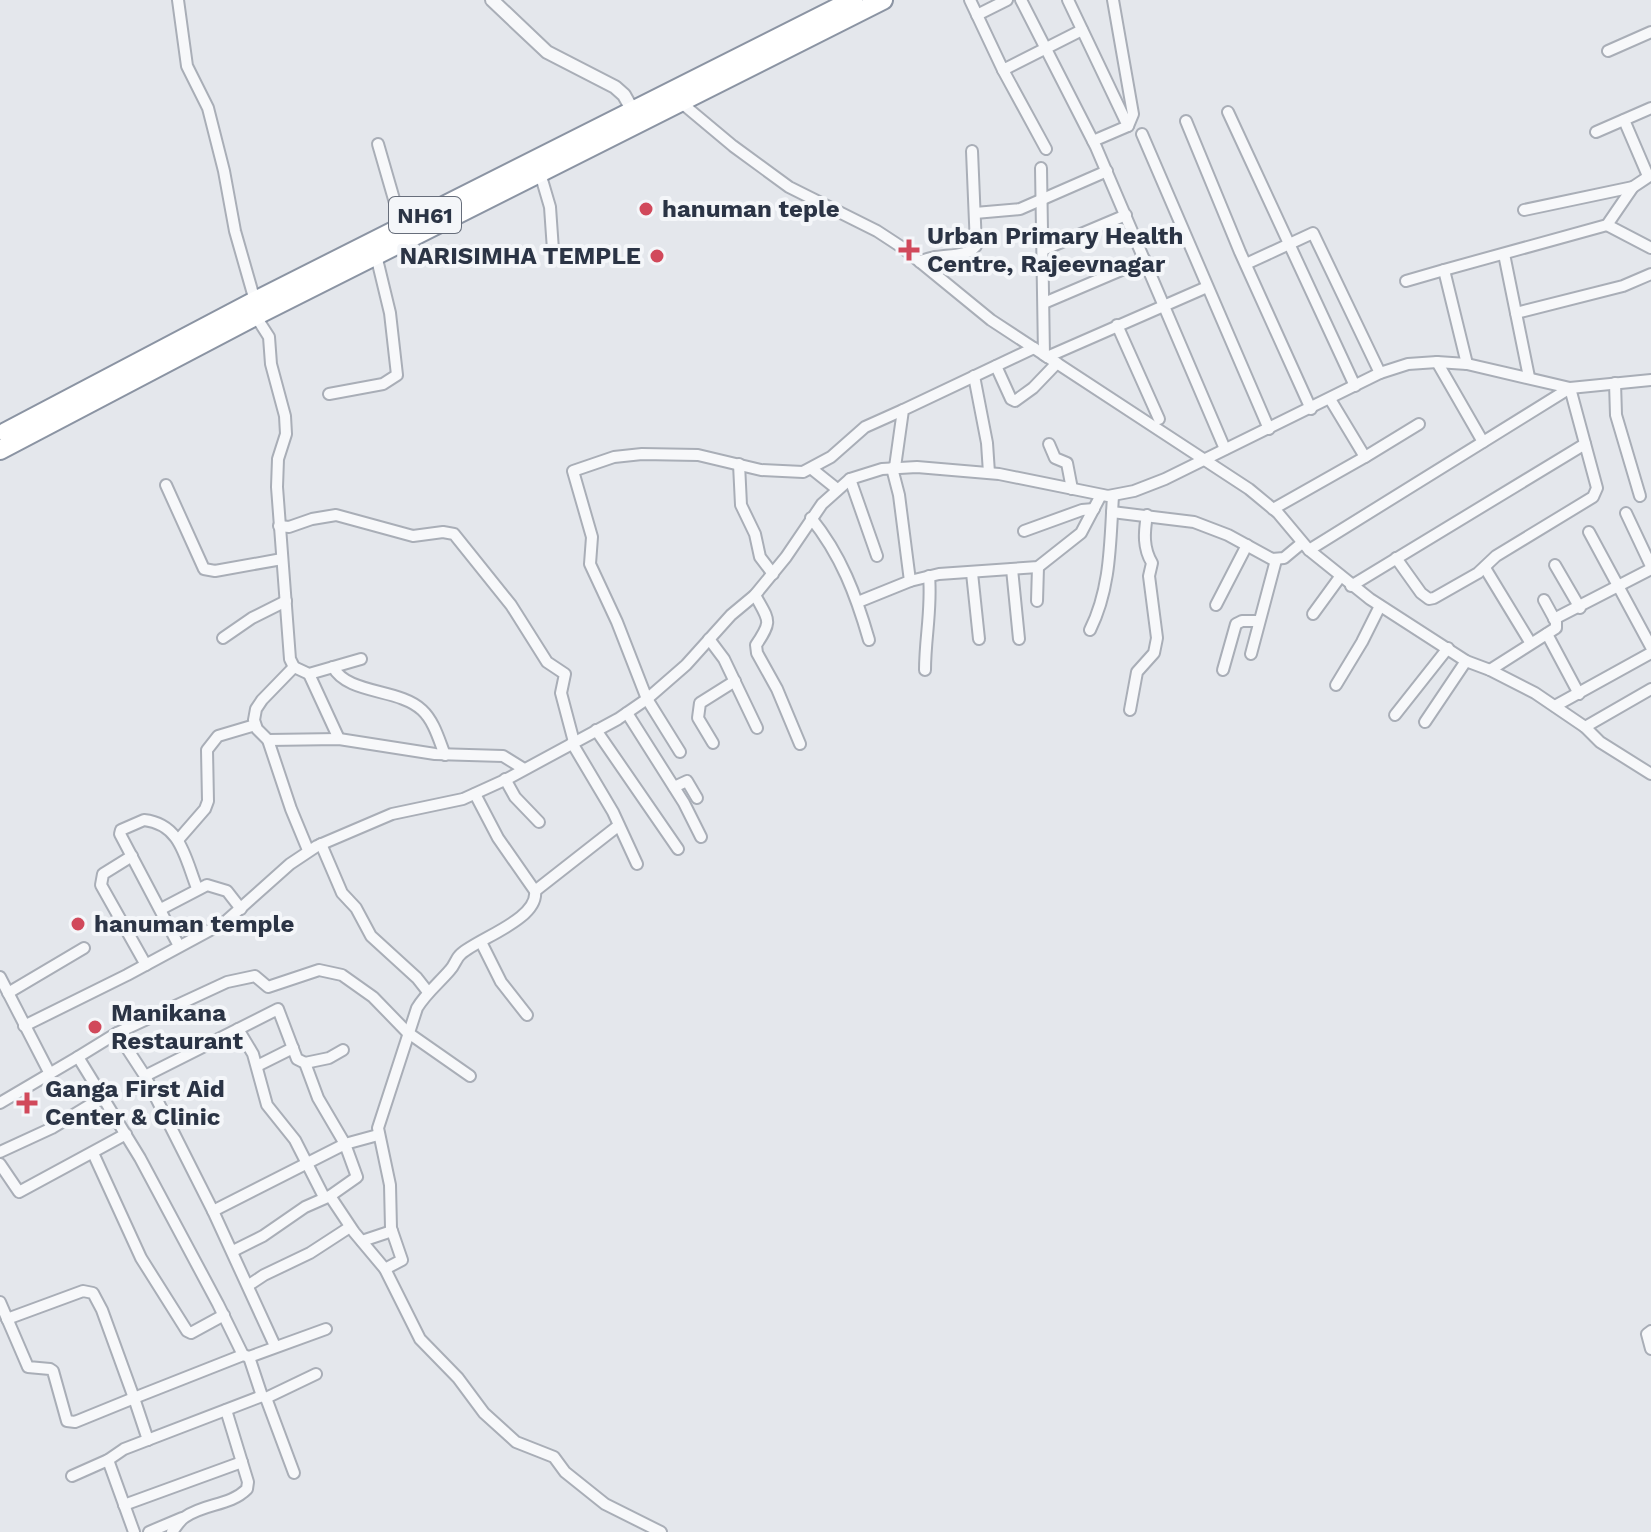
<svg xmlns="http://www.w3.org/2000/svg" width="1651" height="1532" viewBox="0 0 1651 1532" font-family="'Work Sans',sans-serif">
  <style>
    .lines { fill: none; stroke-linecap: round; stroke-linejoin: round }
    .minor-casing { stroke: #a9aeb7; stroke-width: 14 }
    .tertiary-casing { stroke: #a9aeb7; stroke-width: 16 }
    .trunk-casing { stroke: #8b94a3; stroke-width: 22 }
    .minor { stroke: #f7f8fa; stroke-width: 10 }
    .tertiary { stroke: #f7f8fa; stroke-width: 12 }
    .trunk { stroke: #fff; stroke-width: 18 }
    .poi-dot { fill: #d1495b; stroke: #f4f6f9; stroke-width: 3 }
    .labels { text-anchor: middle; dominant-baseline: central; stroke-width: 8; stroke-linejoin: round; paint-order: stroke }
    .shield { fill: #f4f6f9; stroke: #676e7b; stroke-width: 2 }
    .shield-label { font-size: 22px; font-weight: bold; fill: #2b3445 }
    .poi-label { font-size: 24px; font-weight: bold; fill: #2b3445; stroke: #f4f6f9; text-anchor: start }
  </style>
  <rect width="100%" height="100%" fill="#e4e7ec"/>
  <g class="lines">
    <!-- minor casing -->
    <g class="minor-casing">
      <g id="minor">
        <polyline points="178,0 187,66 208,108 224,171 235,231 255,301"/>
        <polyline points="970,0 1003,70 1082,30"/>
        <polyline points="1021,0 1096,147 1225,449"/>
        <polyline points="1068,0 1128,126"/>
        <polyline points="977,15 1007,0"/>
        <polyline points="1608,51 1651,32"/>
        <polyline points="1003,70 1046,149"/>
        <polyline points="678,100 733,146 789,187 877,231 903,248 991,320 1249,489 1278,513 1309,550 1370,599 1466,661 1490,670 1535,693 1585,727 1600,742 1651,774"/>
        <polyline points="1228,112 1355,386"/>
        <polyline points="1624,120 1648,176"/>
        <polyline points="1186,121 1240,252 1311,409"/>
        <polyline points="1596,132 1651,108"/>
        <polyline points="1142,134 1269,429"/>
        <polyline points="1093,141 1128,126 1133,114 1113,0"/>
        <polyline points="378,144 402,227"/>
        <polyline points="1041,168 1044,355"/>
        <polyline points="540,173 550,207 553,250"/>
        <polyline points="1524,210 1633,187"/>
        <polyline points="975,213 1020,209 1107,171"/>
        <polyline points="1607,225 1651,248"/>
        <polyline points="1043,250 1126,215"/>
        <polyline points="1504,254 1529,377"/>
        <path d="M920,262C936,252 965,260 976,246L972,151"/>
        <polyline points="1246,264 1313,233 1380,373"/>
        <polyline points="1406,281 1444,270"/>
        <polyline points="1044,303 1145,260"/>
        <polyline points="253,312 269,337 271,364 285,416 286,434 278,459 277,487 290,659 294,667 309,674 361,659"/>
        <polyline points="1516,313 1623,286 1651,274"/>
        <polyline points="1117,325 1159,419"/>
        <polyline points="1047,357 1207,287"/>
        <polyline points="1437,362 1483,442"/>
        <polyline points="1467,364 1444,270 1607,225 1633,187 1651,175"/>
        <polyline points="996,366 1011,399 1015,401 1033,388 1057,363"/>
        <polyline points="974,376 987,443 989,473"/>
        <polyline points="1615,383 1616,415 1640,496"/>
        <polyline points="329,394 383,384 397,375 390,313 376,255"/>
        <polyline points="1049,444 1055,458 1067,463 1072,489"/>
        <polyline points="1365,457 1419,424"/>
        <polyline points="739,464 741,505 755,534 760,557 773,574"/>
        <polyline points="895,467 903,410 1034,348"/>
        <polyline points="812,469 837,489"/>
        <polyline points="850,479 877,556"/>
        <polyline points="166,485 204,569 215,571 282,559"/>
        <polyline points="1273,509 1365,457 1330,399"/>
        <polyline points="1112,512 1194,522 1228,535 1272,559 1284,558 1302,543"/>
        <polyline points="1626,513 1651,566"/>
        <path d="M811,518C841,555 856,595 869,640"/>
        <polyline points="279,526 289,527 312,519 336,515 413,536 443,532 454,534 511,605 547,662 565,674 561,693 574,742"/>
        <polyline points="1024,531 1082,510 1094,509"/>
        <polyline points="1589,532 1651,647"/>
        <polyline points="1309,550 1570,388"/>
        <polyline points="1396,558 1421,593 1429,599 1434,598 1478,573 1496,556 1593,497 1597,488 1570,388"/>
        <polyline points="1555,565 1580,608"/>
        <polyline points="1485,568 1530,642"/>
        <polyline points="1012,569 1019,639"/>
        <polyline points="972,573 979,639"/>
        <polyline points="910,581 939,574 1038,567 1081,533 1101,495"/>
        <polyline points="1351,586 1585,444"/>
        <path d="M755,595C769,621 773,620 756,645L757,653L777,689L800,744"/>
        <polyline points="1037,601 1038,567"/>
        <polyline points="858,602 910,581 899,495 892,468"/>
        <polyline points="1216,605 1247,545"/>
        <polyline points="1313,614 1340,577"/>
        <polyline points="1554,619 1651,569"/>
        <path d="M1090,630C1111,588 1110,542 1113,496"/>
        <polyline points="1547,634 1579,694"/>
        <polyline points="223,638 252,618 286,601"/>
        <polyline points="709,639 724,659 757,728"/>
        <polyline points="1251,654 1276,560"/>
        <polyline points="294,667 262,700 256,709 254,720 257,729 268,740 291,809 308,850"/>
        <path d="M333,667C348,695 399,688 422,710C434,721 439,740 445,755"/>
        <path d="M925,670C925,638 932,608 929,576"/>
        <polyline points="1223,670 1236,624 1242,621 1259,621"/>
        <polyline points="1490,670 1556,628 1556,622 1544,600"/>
        <polyline points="309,674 339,739"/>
        <polyline points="1336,685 1362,642 1380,606"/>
        <polyline points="1555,706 1651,653"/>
        <path d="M1130,710L1137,672L1154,653L1157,638L1149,576L1152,563C1143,548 1144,533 1147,515"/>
        <polyline points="627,713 684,803 701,837"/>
        <polyline points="1395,715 1448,648"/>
        <polyline points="1425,722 1466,661"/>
        <polyline points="1585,727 1651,689"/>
        <polyline points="596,730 678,849"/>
        <polyline points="268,740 339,739 435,754 503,756 524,769"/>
        <polyline points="572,743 613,812 637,864"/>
        <polyline points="713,743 698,718 700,703 735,681"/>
        <polyline points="680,752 647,699 617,622 590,564 592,537 573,471 614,457 642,454 698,455 761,470 803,472 831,457 865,427 903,410"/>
        <polyline points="505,779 515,797 539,822"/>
        <polyline points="674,787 687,781 697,798"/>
        <polyline points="475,794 498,838 535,891 618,826"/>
        <polyline points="178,840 205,809 208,801 207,750 218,736 255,725"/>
        <polyline points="321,844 342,893 356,908 371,936 417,978 428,992"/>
        <polyline points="132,856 103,874 101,885 146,965"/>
        <polyline points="161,909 207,885 227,891 241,909"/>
        <polyline points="481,942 501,982 527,1015"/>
        <path d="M179,946L120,834L121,830L144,820C181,824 185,858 197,888"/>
        <polyline points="0,977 50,1074"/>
        <polyline points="8,993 84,948"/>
        <polyline points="24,1026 127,975 225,922 290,864 317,846 392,814 463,799 507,779 618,719 647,699 686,665 731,615 755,595 786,557 822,504 850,479 882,469 917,467 999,474 1108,496 1134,491 1165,479 1380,373 1408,364 1437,362 1467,364 1570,388 1651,380"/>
        <polyline points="238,1029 253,1054 267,1105 295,1140 324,1197"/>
        <polyline points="117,1033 145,1076 278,1009 297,1059 305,1063 318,1098 345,1144 378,1135"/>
        <polyline points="78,1057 117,1033 227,982 255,976 268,987 319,970 342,975 373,997 407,1032 470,1076"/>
        <polyline points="305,1063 329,1058 343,1050"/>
        <polyline points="257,1066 293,1048"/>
        <polyline points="145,1076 213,1211 345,1144 357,1177 330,1196"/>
        <polyline points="0,1103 78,1057 140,1158 218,1304 243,1355"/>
        <polyline points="0,1152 52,1128 103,1097"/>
        <polyline points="93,1153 141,1258 187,1331 191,1333 224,1315"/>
        <polyline points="0,1164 19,1192 126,1134"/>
        <polyline points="213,1211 275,1346"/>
        <polyline points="362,1241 392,1231"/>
        <polyline points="233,1251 263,1236 305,1207 330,1196 354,1232 385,1269 420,1339 458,1378 484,1413 516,1442 554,1457 565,1472 605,1504 661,1532"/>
        <path d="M385,1269L402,1260L391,1228L390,1185L378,1128L417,1008C426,993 439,983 450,970C455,965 456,958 461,954C479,938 539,919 535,891"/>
        <polyline points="249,1285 264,1275 310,1253 350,1227"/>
        <polyline points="0,1302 28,1367 50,1369 53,1371 67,1421 75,1422 134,1398 148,1440"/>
        <polyline points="7,1319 83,1291 93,1293 102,1310 134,1398 243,1355 249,1357 326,1329"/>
        <polyline points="1651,1331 1647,1334 1651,1349"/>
        <polyline points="249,1357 262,1396"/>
        <polyline points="266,1398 294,1473"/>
        <polyline points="108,1460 134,1532"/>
        <polyline points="72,1476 108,1460 124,1449 262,1396 266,1398 316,1374"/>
        <polyline points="124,1505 242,1462"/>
        <polyline points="149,1532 182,1518"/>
        <path d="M172,1532C176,1527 180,1520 185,1517C205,1503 230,1506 247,1489L248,1482L226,1410"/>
      </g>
    </g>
    <!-- tertiary casing -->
    <g class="tertiary-casing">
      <polyline id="tertiary" points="492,0 547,52 615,87 624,95 633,111"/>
    </g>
    <!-- trunk casing -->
    <g class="trunk-casing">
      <g id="trunk">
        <polyline points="6,432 255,301 853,0"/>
        <polyline points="0,450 255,316 883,0"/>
      </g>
    </g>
    <!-- minor -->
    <use href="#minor" class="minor"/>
    <!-- tertiary -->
    <use href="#tertiary" class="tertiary"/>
    <!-- trunk -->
    <use href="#trunk" class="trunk"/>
  </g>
  <!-- markers -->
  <g class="poi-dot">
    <circle cx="646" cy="209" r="8"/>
    <path d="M905 238h8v8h8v8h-8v8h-8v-8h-8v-8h8z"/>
    <circle cx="657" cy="256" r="8"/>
    <circle cx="78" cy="924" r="8"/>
    <circle cx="95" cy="1027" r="8"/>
    <path d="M23 1091h8v8h8v8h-8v8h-8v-8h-8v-8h8z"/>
  </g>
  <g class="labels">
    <!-- shield labels -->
    <rect class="shield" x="389" y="197" width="72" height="36" rx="6"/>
    <g class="shield-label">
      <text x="425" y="215">NH61</text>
    </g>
    <!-- poi labels -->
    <g class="poi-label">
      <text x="662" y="209">hanuman teple</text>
      <text x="927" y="236">Urban Primary Health<tspan x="927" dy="28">Centre, Rajeevnagar</tspan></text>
      <text x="641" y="256" text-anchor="end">NARISIMHA TEMPLE</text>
      <text x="94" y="924">hanuman temple</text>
      <text x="111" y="1013">Manikana<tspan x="111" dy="28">Restaurant</tspan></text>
      <text x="45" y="1089">Ganga First Aid<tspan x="45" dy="28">Center &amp; Clinic</tspan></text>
    </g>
  </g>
</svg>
